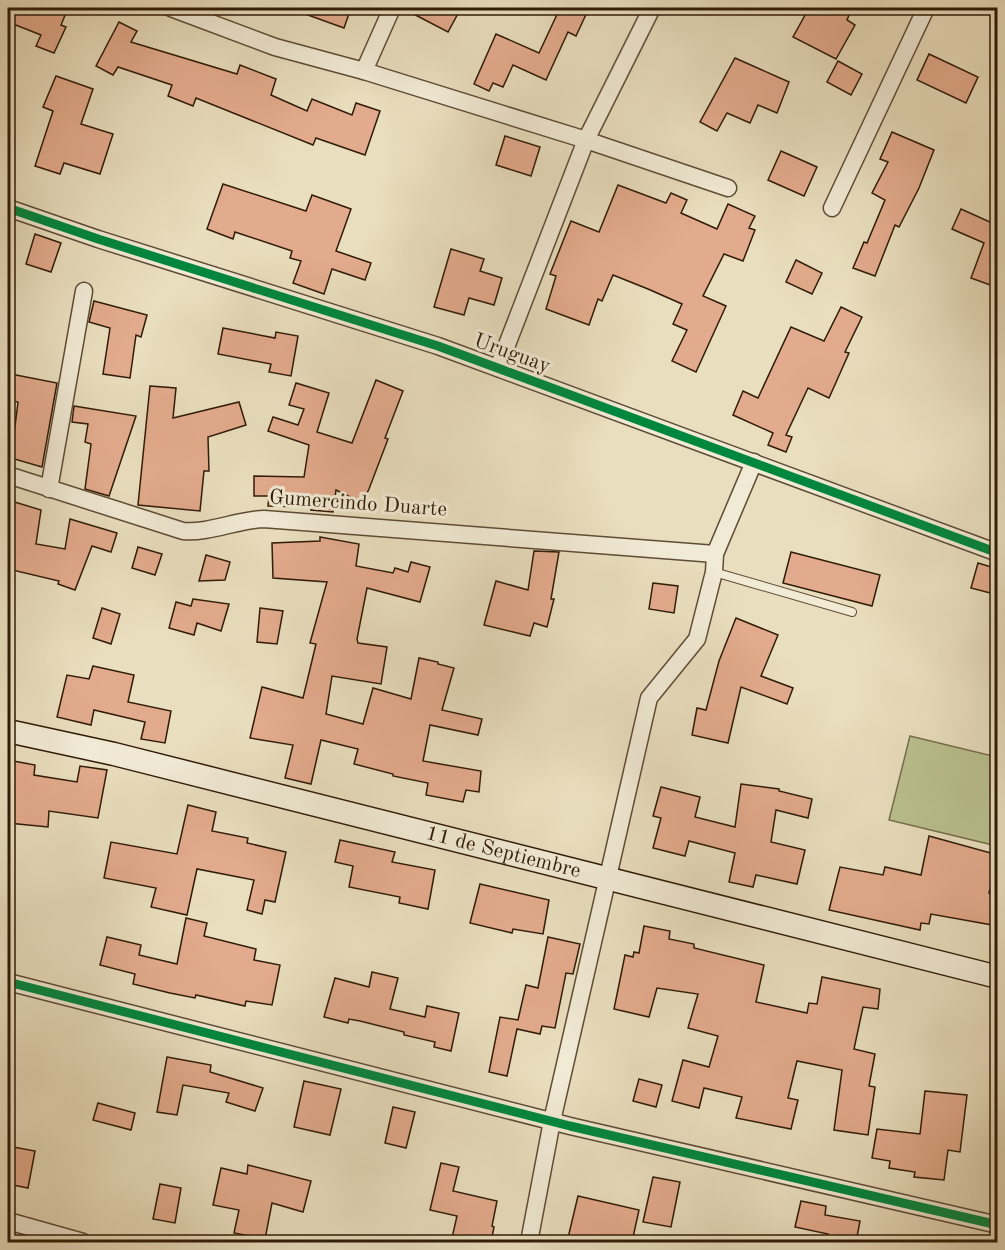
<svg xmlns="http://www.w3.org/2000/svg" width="1005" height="1250" viewBox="0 0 1005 1250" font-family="'Old Standard TT',serif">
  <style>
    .green { fill: #bac08f; stroke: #756e4b; stroke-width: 1.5 }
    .building { fill: #e3ab8d; stroke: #301b07; stroke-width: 1.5 }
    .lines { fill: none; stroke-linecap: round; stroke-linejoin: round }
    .lane-casing { stroke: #5e4c35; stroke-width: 10 }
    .street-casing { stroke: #5e4c35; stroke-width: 19 }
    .secondary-casing { stroke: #301b07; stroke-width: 25 }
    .lane { stroke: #f1ead5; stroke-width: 8 }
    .street { stroke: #f1ead5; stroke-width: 16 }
    .secondary { stroke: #f1ead5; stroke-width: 22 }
    .cycleway-casing { stroke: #f1ead5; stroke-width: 13 }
    .cycleway { stroke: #00873e; stroke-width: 9 }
    .labels { text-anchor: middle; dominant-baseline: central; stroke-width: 6; stroke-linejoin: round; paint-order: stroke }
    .street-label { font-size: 21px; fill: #301b07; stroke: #f1ead5 }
  </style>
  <rect width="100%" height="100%" fill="#e9debe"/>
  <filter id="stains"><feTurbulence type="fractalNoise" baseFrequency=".00333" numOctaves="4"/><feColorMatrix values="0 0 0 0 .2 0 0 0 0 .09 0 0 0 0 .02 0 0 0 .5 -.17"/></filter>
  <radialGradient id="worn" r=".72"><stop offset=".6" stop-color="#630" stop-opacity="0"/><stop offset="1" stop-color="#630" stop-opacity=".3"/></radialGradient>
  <!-- green -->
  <polygon class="green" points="910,736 997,757 997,846 889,820"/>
  <!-- building -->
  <g class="building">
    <polygon points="11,8 68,8 61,25 66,27 54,53 36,46 41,35 8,22"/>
    <polygon points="294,8 351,8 344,28 294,10"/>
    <polygon points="402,8 461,8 448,32"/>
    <polygon points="560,8 589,8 576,36 568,32 546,80 513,65 503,87 493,83 489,91 474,84 496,34 539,53"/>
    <polygon points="809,8 852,8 847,20 855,25 836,59 793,37"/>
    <polygon points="119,22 137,31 131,42 237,74 240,65 276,79 271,95 307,111 312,99 352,115 356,103 380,111 365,155 316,138 313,145 196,98 193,106 168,96 172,85 118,67 113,75 96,66"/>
    <polygon points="929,54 978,77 966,103 917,80"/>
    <polygon points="735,58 789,82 777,113 758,105 750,123 727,113 717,131 700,122"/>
    <polygon points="838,61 862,74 851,95 827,82"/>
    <polygon points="56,76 93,89 81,124 113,134 100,174 64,163 60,174 35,166 53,111 43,107"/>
    <polygon points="892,132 934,150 919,188 899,227 895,225 875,276 853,268 864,242 867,243 885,200 872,193 888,162 880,159"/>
    <polygon points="505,136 540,147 531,176 496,165"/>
    <polygon points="781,151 817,167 804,196 768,180"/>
    <polygon points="223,184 306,211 312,195 351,209 336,251 371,263 365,280 332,269 324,294 293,283 301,261 290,258 292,251 235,232 233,239 207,229"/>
    <polygon points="618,185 666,203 671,193 687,200 681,213 717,229 728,204 755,216 749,228 755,230 743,261 724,254 703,296 726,306 696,372 672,361 687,330 673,324 682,304 648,289 613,275 602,301 598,299 589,325 546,309 556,276 550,274 571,221 599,232"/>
    <polygon points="961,209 992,223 996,212 998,213 998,273 993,286 971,278 984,243 952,229"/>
    <polygon points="35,234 61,243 51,272 26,264"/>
    <polygon points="451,249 484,259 480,271 502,278 494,305 469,298 464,315 434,307"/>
    <polygon points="796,260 822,273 812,294 786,282"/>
    <polygon points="94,301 147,315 141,337 136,335 130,378 103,374 110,328 89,322"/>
    <polygon points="841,307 862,317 845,352 849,353 829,398 808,388 786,435 792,437 786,452 768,445 773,433 733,415 743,391 758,398 791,327 824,341"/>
    <polygon points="223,328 275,338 276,332 298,336 291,376 269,372 271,364 218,354"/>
    <polygon points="11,374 57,383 42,467 11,458 18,402 8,400"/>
    <polygon points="376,380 403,391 385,438 388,439 369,489 362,503 336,490 333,512 311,510 312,507 268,506 269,496 254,496 254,476 304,477 309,445 268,431 273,417 298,425 304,409 289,405 296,383 329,393 317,432 352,443"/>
    <polygon points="150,386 176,388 173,418 239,402 246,425 208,437 209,471 204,471 200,511 138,505"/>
    <polygon points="74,406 136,416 109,496 85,489 91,444 85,442 88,424 72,422"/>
    <polygon points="8,500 41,510 36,544 65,549 70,519 117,533 111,552 92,546 75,590 58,584 59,581 8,569"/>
    <polygon points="320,537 359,544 356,566 393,573 395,568 408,572 411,562 430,567 420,602 367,588 357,639 358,643 387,647 381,684 332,676 326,714 363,724 373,688 411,699 419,658 438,662 438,664 454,668 442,710 482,719 478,735 430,725 423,761 481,771 479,792 466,790 463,802 426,795 428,783 393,776 393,774 354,764 358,749 321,740 311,784 285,778 293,745 250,738 262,687 303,698 316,644 310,643 327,582 273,578 272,543 320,541"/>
    <polygon points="138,547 162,554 155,575 132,568"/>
    <polygon points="534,551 559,552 551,599 554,599 547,627 534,623 530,636 484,625 496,581 528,590"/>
    <polygon points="791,552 880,575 872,606 783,583"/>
    <polygon points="206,555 230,562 225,580 199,581"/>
    <polygon points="978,563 998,569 998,595 971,588"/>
    <polygon points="653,583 678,586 674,613 649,609"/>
    <polygon points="193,599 229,604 221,631 197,623 194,635 169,628 176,602 191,606"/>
    <polygon points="102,608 120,614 111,644 93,638"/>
    <polygon points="260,608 283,611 277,644 257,642"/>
    <polygon points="736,618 778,635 761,676 793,688 787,704 741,687 728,743 692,735 697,708 706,710 719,661"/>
    <polygon points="93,666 134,675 128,702 171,711 165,743 141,739 145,722 94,710 91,725 57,717 67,675 89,679"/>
    <polygon points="8,760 35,765 34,775 77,782 80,766 107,770 98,818 49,811 48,827 8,823"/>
    <polygon points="741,784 779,789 779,791 812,799 808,818 776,810 771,842 805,850 797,884 756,875 753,887 729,882 735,853 689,841 685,856 653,848 661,818 653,816 661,787 700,797 695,817 735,827"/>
    <polygon points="188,805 216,812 212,831 248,838 247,843 286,852 275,902 265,900 262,914 247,910 254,880 197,869 187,915 151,907 156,888 104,878 111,842 177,854"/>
    <polygon points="929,836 998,855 989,893 998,894 998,926 931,914 929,924 921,923 920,930 829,910 840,867 883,875 885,867 921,875"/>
    <polygon points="340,840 395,852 392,862 435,870 428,909 399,903 400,897 349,887 353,866 335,862"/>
    <polygon points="480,884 549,900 543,934 513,929 512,933 470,923"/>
    <polygon points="186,918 207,923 204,936 256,949 254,960 280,965 272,1005 246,1001 245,1006 196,995 195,998 170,993 133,984 135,974 100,965 107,937 141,945 139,955 177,964"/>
    <polygon points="644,926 670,931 669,939 694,944 694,948 764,965 756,1002 807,1013 809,1003 817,1004 822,977 880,989 878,1009 863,1007 854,1049 875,1054 869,1086 875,1087 868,1135 834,1130 842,1070 797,1061 788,1098 798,1100 791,1129 736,1118 742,1097 704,1088 699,1108 672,1101 683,1060 709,1067 718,1036 688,1028 698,994 657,988 649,1017 614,1009 625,955 633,957 634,952 639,953"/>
    <polygon points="548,937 580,944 573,974 566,973 555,1028 542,1026 540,1034 517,1029 507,1076 489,1072 500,1017 518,1020 526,985 538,988"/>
    <polygon points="372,972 398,978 390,1009 425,1017 427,1006 459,1013 451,1051 434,1047 435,1042 404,1035 404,1032 360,1021 349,1019 348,1023 324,1017 335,978 369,987"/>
    <polygon points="167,1057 211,1065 210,1072 263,1088 255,1111 226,1102 229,1093 183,1085 177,1115 157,1112"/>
    <polygon points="639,1079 662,1085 656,1107 633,1101"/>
    <polygon points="304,1081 341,1089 330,1135 294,1127"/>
    <polygon points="925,1091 967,1095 960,1152 948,1150 944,1180 914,1177 915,1172 889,1168 890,1161 872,1158 877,1129 920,1134"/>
    <polygon points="98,1103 135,1113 131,1130 93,1120"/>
    <polygon points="393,1107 415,1112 406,1148 385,1143"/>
    <polygon points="8,1146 35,1151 28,1188 8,1184"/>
    <polygon points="441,1163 459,1167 453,1191 497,1201 492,1226 494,1227 491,1242 451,1242 457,1216 430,1210"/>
    <polygon points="248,1165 311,1181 303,1212 272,1203 265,1239 234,1233 239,1210 213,1205 221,1168 247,1174"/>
    <polygon points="653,1177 680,1182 671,1227 643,1222"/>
    <polygon points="160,1184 181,1188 175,1223 153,1219"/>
    <polygon points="578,1196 639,1210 632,1242 567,1242"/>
    <polygon points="801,1201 826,1206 825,1215 860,1221 856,1242 826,1242 828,1234 795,1227"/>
  </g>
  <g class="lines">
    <!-- lane casing -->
    <g class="lane-casing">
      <polyline id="lane" points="714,572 852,612"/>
    </g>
    <!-- street casing -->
    <g class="street-casing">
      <g id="street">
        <polyline points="171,8 275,47 364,71 586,140 728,188"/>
        <polyline points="364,71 392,8"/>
        <polyline points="8,208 98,239 438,346 998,553"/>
        <polyline points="832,208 926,8"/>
        <polyline points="498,368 586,140 652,8"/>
        <path d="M8,475L183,531C211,533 236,520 264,519L715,554"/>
        <polyline points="49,489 84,291"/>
        <polyline points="8,982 570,1126 998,1225"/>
        <polyline points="8,1221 83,1242"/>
        <polyline points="529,1242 552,1121 649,698 697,639 714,572 715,554 754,462"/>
      </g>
    </g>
    <!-- secondary casing -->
    <g class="secondary-casing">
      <g id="secondary">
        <path id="s1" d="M8,731L114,754L998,977"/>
      </g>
    </g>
    <!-- lane -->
    <use href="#lane" class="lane"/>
    <!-- street -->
    <use href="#street" class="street"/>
    <!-- secondary -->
    <use href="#secondary" class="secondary"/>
    <!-- cycleway casing -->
    <g class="cycleway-casing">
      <g id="cycleway">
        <polyline points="8,208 98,239 438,346 998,553"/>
        <polyline points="8,982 570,1126 998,1225"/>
      </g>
    </g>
    <!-- cycleway -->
    <use href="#cycleway" class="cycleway"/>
  </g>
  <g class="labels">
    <!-- street labels -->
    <g class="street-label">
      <text transform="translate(512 354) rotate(20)">Uruguay</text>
      <text transform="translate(358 504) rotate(4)">Gumercindo Duarte</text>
      <text stroke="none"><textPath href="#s1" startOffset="510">11 de Septiembre</textPath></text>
    </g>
  </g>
  <!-- margin -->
  <rect width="1005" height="1250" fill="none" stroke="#e9debe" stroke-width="30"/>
  <rect x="9" y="9" width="987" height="1232" fill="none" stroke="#301b07" stroke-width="3"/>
  <rect x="15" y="15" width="975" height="1220" fill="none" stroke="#301b07" stroke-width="1.5"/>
  <rect width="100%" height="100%" filter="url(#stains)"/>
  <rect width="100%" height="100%" fill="url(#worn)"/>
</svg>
